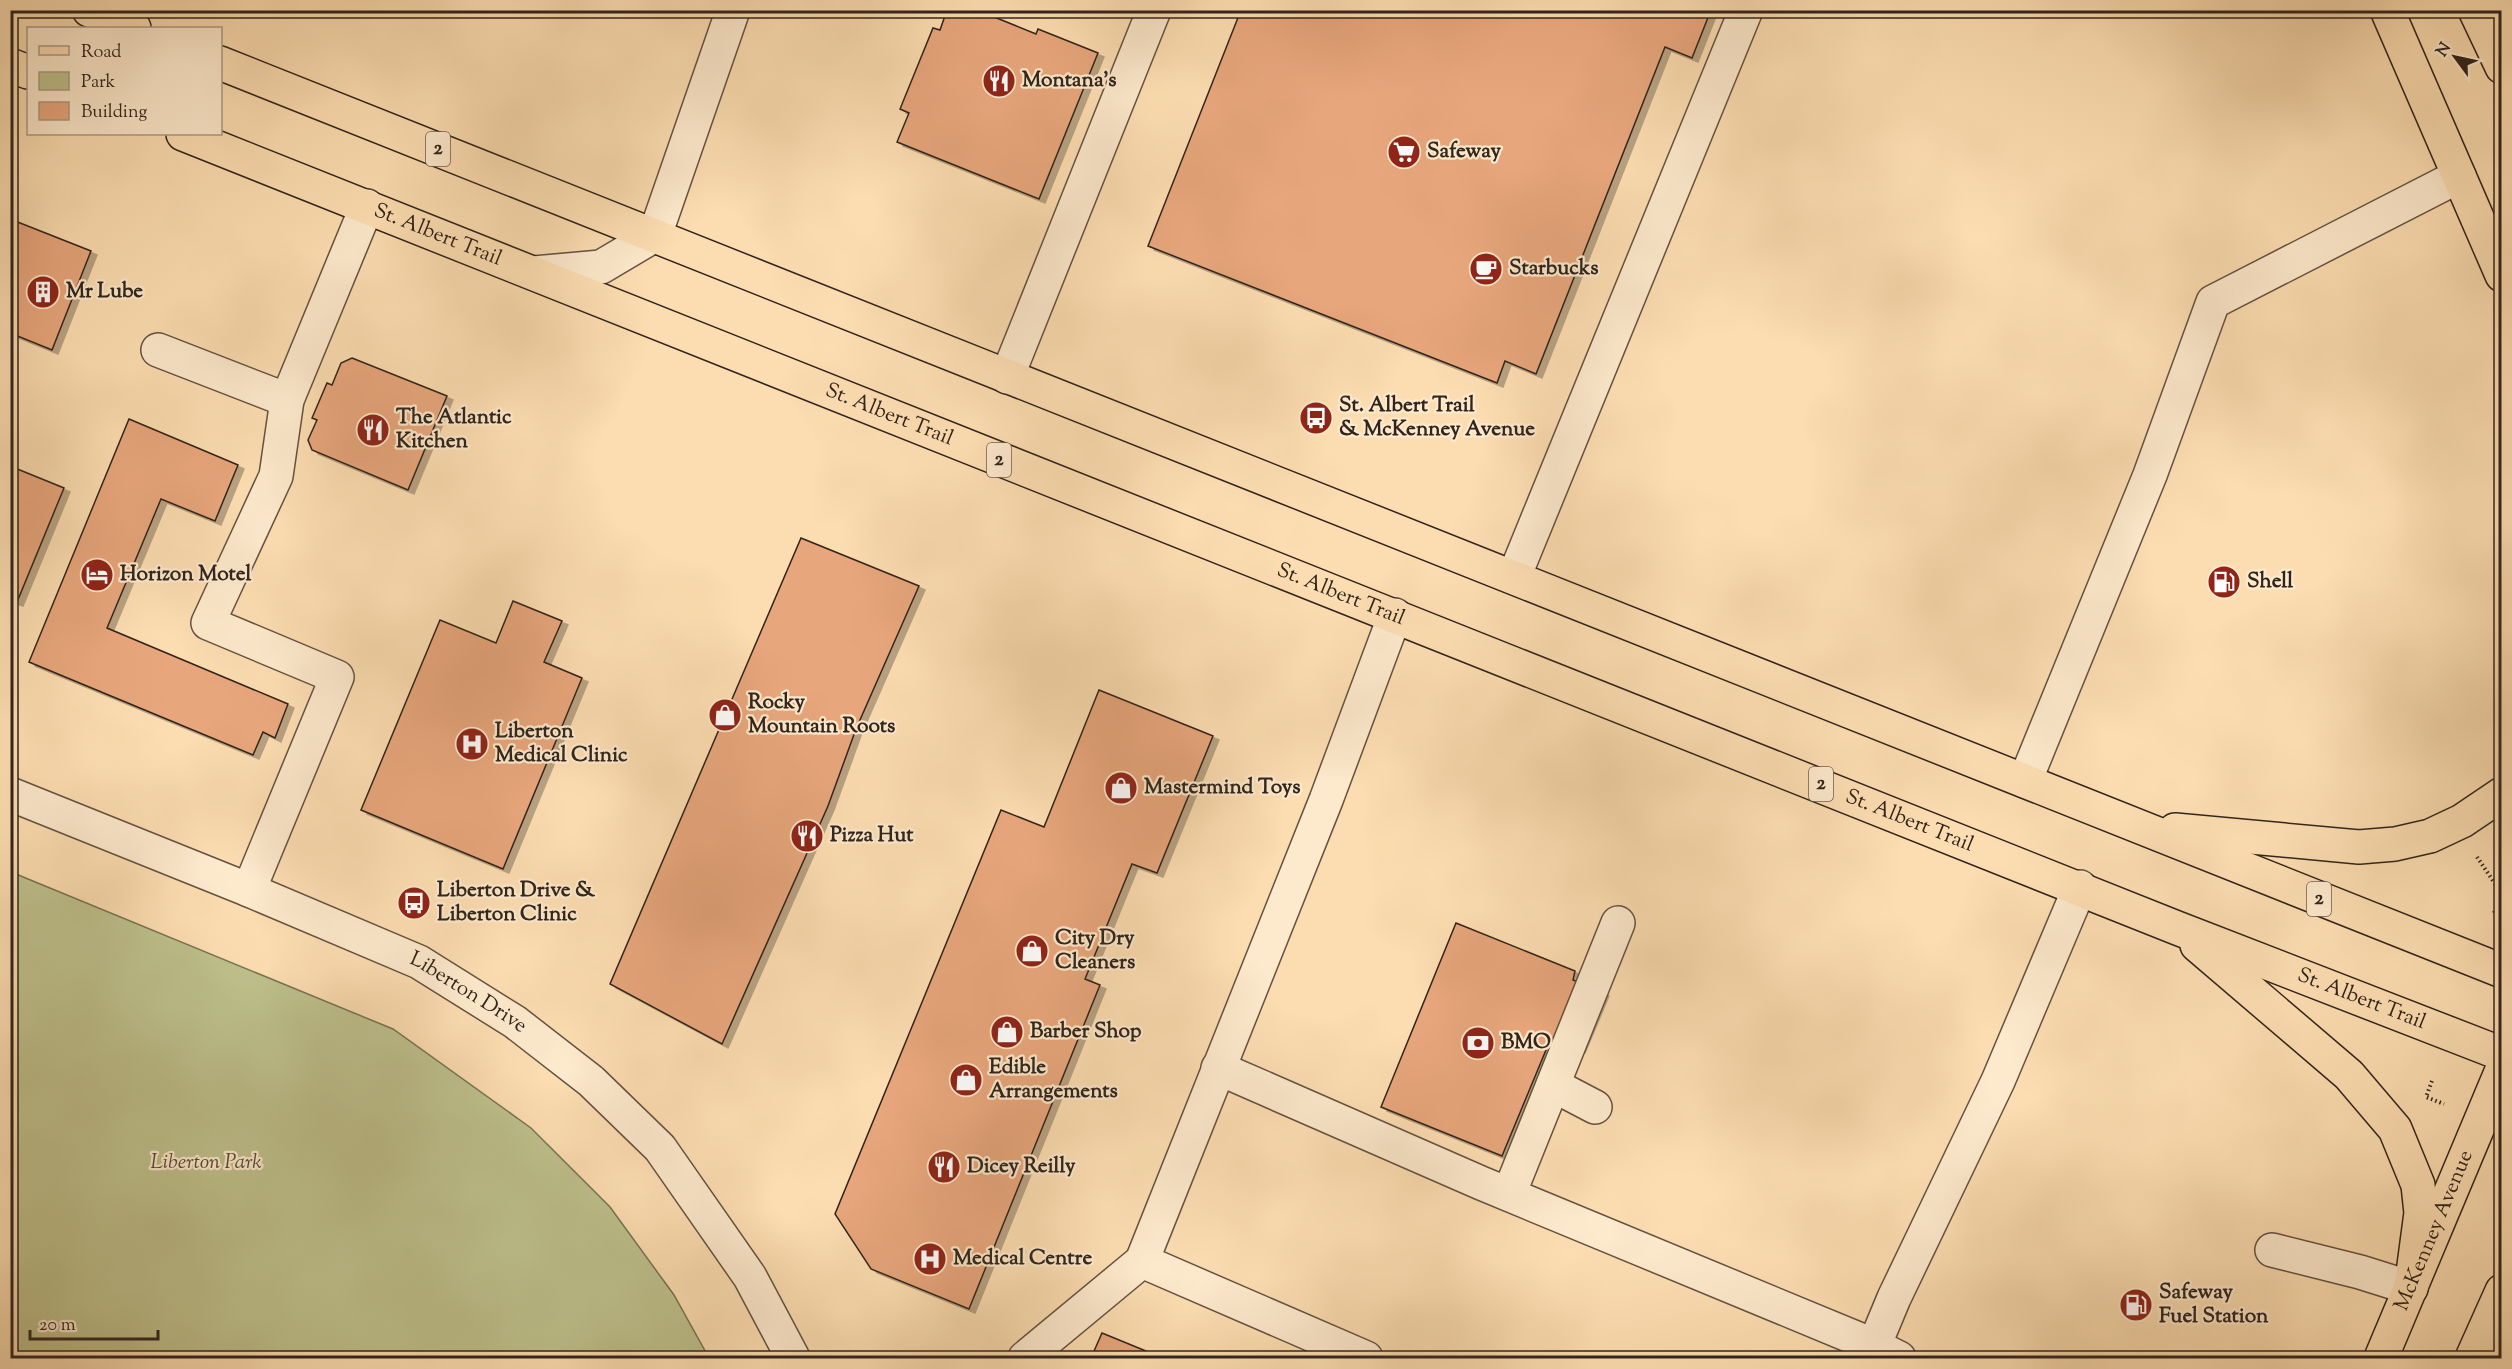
<svg xmlns="http://www.w3.org/2000/svg" width="2512" height="1369" viewBox="0 0 2512 1369" font-family="'Sorts Mill Goudy',serif">
  <style>
    .green { fill: #bec18d; stroke: #777254; stroke-width: 1.5 }
    .building { fill: #e8a67c; stroke: #30241c; stroke-width: 1.5; filter: url(#shadow) }
    .lines { fill: none; stroke-linecap: round; stroke-linejoin: round }
    .minor-casing { stroke: #635241; stroke-width: 36 }
    .major-casing { stroke: #30241c; stroke-width: 36 }
    .path { stroke: #30241c; stroke-width: 4; stroke-dasharray: 1.5 3; stroke-linecap: butt }
    .minor { stroke: #fde9cc; stroke-width: 33 }
    .major { stroke: #fcddb1; stroke-width: 33 }
    .labels { text-anchor: middle; dominant-baseline: central; stroke-width: 4.5; stroke-linejoin: round; paint-order: stroke }
    .shield { fill: #fde9cc; stroke: #6e5f51; stroke-width: 1.5 }
    .shield-label { font-size: 20px; font-weight: bold; fill: #30241c }
    .poi-label { font-size: 21px; font-weight: bold; fill: #30241c; stroke: #fde9cc; text-anchor: start }
    .street-label { font-size: 21px; fill: #30241c; stroke: #fde9cc }
    .park-label { font-size: 21px; font-style: italic; fill: #544b38; stroke: #fde9cc }
  </style>
  <defs>
    <filter id="shadow"><feDropShadow dx="6" dy="4" stdDeviation="0" flood-color="#0004"/></filter>
  </defs>
  <rect width="100%" height="100%" fill="#fcddb1"/>
  <filter id="stains"><feTurbulence type="fractalNoise" baseFrequency=".00333" numOctaves="4"/><feColorMatrix values="0 0 0 0 .2 0 0 0 0 .09 0 0 0 0 .02 0 0 0 .5 -.17"/></filter>
  <radialGradient id="worn" r=".72"><stop offset=".6" stop-color="#630" stop-opacity="0"/><stop offset="1" stop-color="#630" stop-opacity=".3"/></radialGradient>
  <!-- green -->
  <polygon class="green" points="11,872 393,1029 531,1128 610,1207 674,1295 709,1358 11,1358"/>
  <!-- building -->
  <g class="building">
    <polygon points="947,10 977,10 1036,34 1038,29 1098,53 1039,199 897,142 909,113 900,109 933,28 940,30"/>
    <polygon points="1241,10 1711,10 1692,58 1665,47 1536,374 1505,361 1497,383 1148,246"/>
    <polygon points="10,219 91,251 52,350 10,333"/>
    <polygon points="352,358 447,396 408,490 312,450 308,440 317,420 312,418 327,383 332,385 341,363"/>
    <polygon points="129,419 238,465 215,521 161,499 107,628 288,704 275,738 263,732 253,755 29,662"/>
    <polygon points="10,466 64,488 17,602 10,600"/>
    <polygon points="801,538 919,586 856,729 828,806 722,1044 610,984"/>
    <polygon points="513,601 562,621 544,662 582,678 503,869 361,810 440,620 496,643"/>
    <polygon points="1099,690 1213,736 1157,873 1132,864 1085,979 1100,985 969,1309 871,1269 835,1214 1001,810 1044,827"/>
    <polygon points="1456,923 1575,971 1573,980 1603,992 1579,1049 1551,1038 1502,1156 1381,1107"/>
    <polygon points="1102,1333 1163,1358 1091,1358"/>
  </g>
  <g class="lines">
    <!-- minor casing -->
    <g class="minor-casing">
      <g id="minor">
        <polyline points="534,273 601,267 655,235 733,10"/>
        <polyline points="158,350 287,400"/>
        <polyline points="1007,377 1154,10"/>
        <polyline points="1514,577 1746,10"/>
        <polyline points="2025,781 2150,475 2213,302 2459,176"/>
        <path id="s1" d="M10,794L249,890L419,962L515,1022L591,1081L660,1148L750,1277L793,1358"/>
        <polyline points="249,890 337,677 208,623 276,476 287,400 367,206"/>
        <polyline points="1218,1068 1481,1183 1875,1346 1899,1358"/>
        <polyline points="1553,1085 1595,1107"/>
        <polyline points="1509,1194 1618,923"/>
        <polyline points="2272,1250 2360,1272 2411,1288"/>
        <polyline points="1142,1261 1326,800 1395,615"/>
        <polyline points="1025,1358 1142,1261 1366,1358"/>
        <polyline points="1869,1358 1894,1298 1998,1081 2080,887"/>
      </g>
    </g>
    <!-- major casing -->
    <g class="major-casing">
      <g id="major">
        <polyline points="89,10 134,28"/>
        <polyline points="2387,10 2502,275"/>
        <polyline points="2475,10 2502,67"/>
        <polyline points="220,63 2502,971"/>
        <polyline points="10,65 28,72"/>
        <path id="s2" d="M183,134L2177,928L2502,1054"/>
        <polyline points="2175,830 2359,847 2395,844 2430,836 2462,821 2502,794"/>
        <polyline points="2197,945 2349,1075 2395,1129 2418,1185 2421,1213 2411,1288"/>
        <path id="s3" d="M2381,1358L2502,1070"/>
        <polyline points="2472,1358 2502,1291"/>
      </g>
    </g>
    <!-- path -->
    <g class="path">
      <polyline points="2477,857 2502,894"/>
      <polyline points="2494,913 2502,895"/>
      <polyline points="2432,1081 2426,1097 2444,1104"/>
    </g>
    <!-- minor -->
    <use href="#minor" class="minor"/>
    <!-- major -->
    <use href="#major" class="major"/>
  </g>
  <!-- icons -->
  <defs>
    <g id="restaurant-disc" transform="scale(1.725)"><circle r="9.5" fill="#8f2418" stroke="#fde9cc"/><path d="M-5-6h1v4h1v-4h1v4h1v-4h1v5L-1.5 .5V6h-2V.5L-5-1ZM5-6V6H3V1.5H1.5Q1.5-4 5-6Z" fill="#fff"/></g>
    <g id="supermarket-disc" transform="scale(1.725)"><circle r="9.5" fill="#8f2418" stroke="#fde9cc"/><path d="M-6-5.5h2.5l.6 2H6L4.5 2H-2.5L-4.4-4H-6ZM-1.5 3.2a1.3 1.3 0 1 0 .1 0ZM3 3.2a1.3 1.3 0 1 0 .1 0Z" fill="#fff"/></g>
    <g id="cafe-disc" transform="scale(1.725)"><circle r="9.5" fill="#8f2418" stroke="#fde9cc"/><path d="M-5.5-4.5H6V0H3Q3 3.5 0 3.5H-2.5Q-5.5 3.5-5.5 0ZM3-3.2v2h1.7v-2ZM-6 4.5H4V6H-6Z" fill="#fff"/></g>
    <g id="building-disc" transform="scale(1.725)"><circle r="9.5" fill="#8f2418" stroke="#fde9cc"/><path d="M-4-6H4V6H1V3H-1V6H-4ZM-2.5-4.3h1.7v1.8h-1.7ZM.8-4.3h1.7v1.8H.8ZM-2.5-1h1.7V.8h-1.7ZM.8-1h1.7V.8H.8Z" fill="#fff"/></g>
    <g id="bus-disc" transform="scale(1.725)"><circle r="9.5" fill="#8f2418" stroke="#fde9cc"/><path d="M-5-6H5V4H4V6H2V4H-2V6H-4V4H-5ZM-3.5-4V0h7V-4ZM-3.5 1.2v1.5H-2V1.2ZM2 1.2v1.5H3.5V1.2Z" fill="#fff"/></g>
    <g id="hotel-disc" transform="scale(1.725)"><circle r="9.5" fill="#8f2418" stroke="#fde9cc"/><path d="M-6-4.5h1.5V1H6V5H4.5V3h-9V5H-6ZM-4 0a1.8 1.8 0 1 1 3.6 0ZM.5 0V-2.5h3Q6-2.5 6 0Z" fill="#fff"/></g>
    <g id="fuel-disc" transform="scale(1.725)"><circle r="9.5" fill="#8f2418" stroke="#fde9cc"/><path d="M-5.5-6h7V0h2V4h1.3V-2.5L3-4.5l.8-.8L6-3V5H2.5V1h-1V6h-7ZM-4.2-4.7v3.2H.2V-4.7Z" fill="#fff"/></g>
    <g id="shop-disc" transform="scale(1.725)"><circle r="9.5" fill="#8f2418" stroke="#fde9cc"/><path d="M-5-2.5h2.3a2.7 3.5 0 0 1 5.4 0H5L5.5 6h-11ZM-1.5-2.5h3a1.5 2.3 0 0 0-3 0Z" fill="#fff"/></g>
    <g id="hospital-disc" transform="scale(1.725)"><circle r="9.5" fill="#8f2418" stroke="#fde9cc"/><path d="M-5-5h3v3.5h4V-5h3V5h-3V1.5h-4V5h-3Z" fill="#fff"/></g>
    <g id="bank-disc" transform="scale(1.725)"><circle r="9.5" fill="#8f2418" stroke="#fde9cc"/><path d="M-6-4H6V4H-6ZM0-2.3a2.3 2.3 0 1 0 0 4.6a2.3 2.3 0 1 0 0-4.6Z" fill="#fff"/></g>
  </defs>
  <g fill-rule="evenodd">
    <use href="#restaurant-disc" x="999" y="81"/>
    <use href="#supermarket-disc" x="1404" y="152"/>
    <use href="#cafe-disc" x="1486" y="269"/>
    <use href="#building-disc" x="43" y="292"/>
    <use href="#bus-disc" x="1316" y="418"/>
    <use href="#restaurant-disc" x="373" y="430"/>
    <use href="#hotel-disc" x="97" y="575"/>
    <use href="#fuel-disc" x="2224" y="582"/>
    <use href="#shop-disc" x="725" y="715"/>
    <use href="#hospital-disc" x="472" y="744"/>
    <use href="#shop-disc" x="1121" y="788"/>
    <use href="#restaurant-disc" x="807" y="836"/>
    <use href="#bus-disc" x="414" y="903"/>
    <use href="#shop-disc" x="1032" y="951"/>
    <use href="#shop-disc" x="1007" y="1032"/>
    <use href="#bank-disc" x="1478" y="1043"/>
    <use href="#shop-disc" x="966" y="1080"/>
    <use href="#restaurant-disc" x="944" y="1167"/>
    <use href="#hospital-disc" x="930" y="1259"/>
    <use href="#fuel-disc" x="2136" y="1305"/>
  </g>
  <g class="labels">
    <!-- shield labels -->
    <g class="shield">
      <rect x="426" y="132" width="24" height="34" rx="4.5"/>
      <rect x="987" y="443" width="24" height="34" rx="4.5"/>
      <rect x="1809" y="767" width="24" height="34" rx="4.5"/>
      <rect x="2307" y="882" width="24" height="34" rx="4.5"/>
    </g>
    <g class="shield-label">
      <text x="438" y="149">2</text>
      <text x="999" y="460">2</text>
      <text x="1821" y="784">2</text>
      <text x="2319" y="899">2</text>
    </g>
    <!-- poi labels -->
    <g class="poi-label">
      <text x="1022" y="81">Montana's</text>
      <text x="1427" y="152">Safeway</text>
      <text x="1509" y="269">Starbucks</text>
      <text x="66" y="292">Mr Lube</text>
      <text x="1339" y="406">St. Albert Trail<tspan x="1339" dy="24">&amp; McKenney Avenue</tspan></text>
      <text x="396" y="418">The Atlantic<tspan x="396" dy="24">Kitchen</tspan></text>
      <text x="120" y="575">Horizon Motel</text>
      <text x="2247" y="582">Shell</text>
      <text x="748" y="703">Rocky<tspan x="748" dy="24">Mountain Roots</tspan></text>
      <text x="495" y="732">Liberton<tspan x="495" dy="24">Medical Clinic</tspan></text>
      <text x="1144" y="788">Mastermind Toys</text>
      <text x="830" y="836">Pizza Hut</text>
      <text x="437" y="891">Liberton Drive &amp;<tspan x="437" dy="24">Liberton Clinic</tspan></text>
      <text x="1055" y="939">City Dry<tspan x="1055" dy="24">Cleaners</tspan></text>
      <text x="1030" y="1032">Barber Shop</text>
      <text x="1501" y="1043">BMO</text>
      <text x="989" y="1068">Edible<tspan x="989" dy="24">Arrangements</tspan></text>
      <text x="967" y="1167">Dicey Reilly</text>
      <text x="953" y="1259">Medical Centre</text>
      <text x="2159" y="1293">Safeway<tspan x="2159" dy="24">Fuel Station</tspan></text>
    </g>
    <!-- street labels -->
    <g class="street-label">
      <text stroke="none"><textPath href="#s2" startOffset="274">St. Albert Trail</textPath></text>
      <text stroke="none"><textPath href="#s2" startOffset="760">St. Albert Trail</textPath></text>
      <text stroke="none"><textPath href="#s2" startOffset="1246">St. Albert Trail</textPath></text>
      <text stroke="none"><textPath href="#s2" startOffset="1858">St. Albert Trail</textPath></text>
      <text stroke="none"><textPath href="#s1" startOffset="500">Liberton Drive</textPath></text>
      <text stroke="none"><textPath href="#s2" startOffset="2344">St. Albert Trail</textPath></text>
      <text stroke="none"><textPath href="#s3" startOffset="138">McKenney Avenue</textPath></text>
    </g>
    <!-- park labels -->
    <g class="park-label">
      <text x="206" y="1163">Liberton Park</text>
    </g>
  </g>
  <!-- margin -->
  <rect width="2512" height="1369" fill="none" stroke="#fcddb1" stroke-width="36"/>
  <rect x="12" y="12" width="2488" height="1345" fill="none" stroke="#30241c" stroke-width="3"/>
  <rect x="18" y="18" width="2476" height="1333" fill="none" stroke="#30241c" stroke-width="1.5"/>
  <!-- legend -->
  <rect x="27" y="27" width="195" height="108" fill="#fde9cc" stroke="#ab9a86" stroke-width="1.5"/>
  <rect x="39" y="46" width="30" height="9" fill="#fcddb1" stroke="#ab9a86" stroke-width="1.5"/>
  <text x="81" y="57" font-size="18" fill="#30241c">Road</text>
  <rect x="39" y="72" width="30" height="18" fill="#bec18d" stroke="#ab9a86" stroke-width="1.5"/>
  <text x="81" y="87" font-size="18" fill="#30241c">Park</text>
  <rect x="39" y="102" width="30" height="18" fill="#e8a67c" stroke="#ab9a86" stroke-width="1.5"/>
  <text x="81" y="117" font-size="18" fill="#30241c">Building</text>
  <!-- north arrow -->
  <g transform="translate(2455 57) rotate(303)" stroke="#fde9cc" stroke-width="4.5" paint-order="stroke">
  <path d="M0-4.5L10 22L0 15L-10 22Z" fill="#30241c"/>
  <text y="-9" font-size="16" font-weight="bold" text-anchor="middle" fill="#30241c">N</text>
  </g>
  <!-- scale -->
  <path d="M30 1330v9h128v-9" fill="none" stroke="#30241c" stroke-width="3"/>
  <text x="39" y="1330" font-size="18" fill="#30241c" stroke="#fde9cc" stroke-width="4.5" paint-order="stroke">20 m</text>
  <rect width="100%" height="100%" filter="url(#stains)"/>
  <rect width="100%" height="100%" fill="url(#worn)"/>
</svg>
